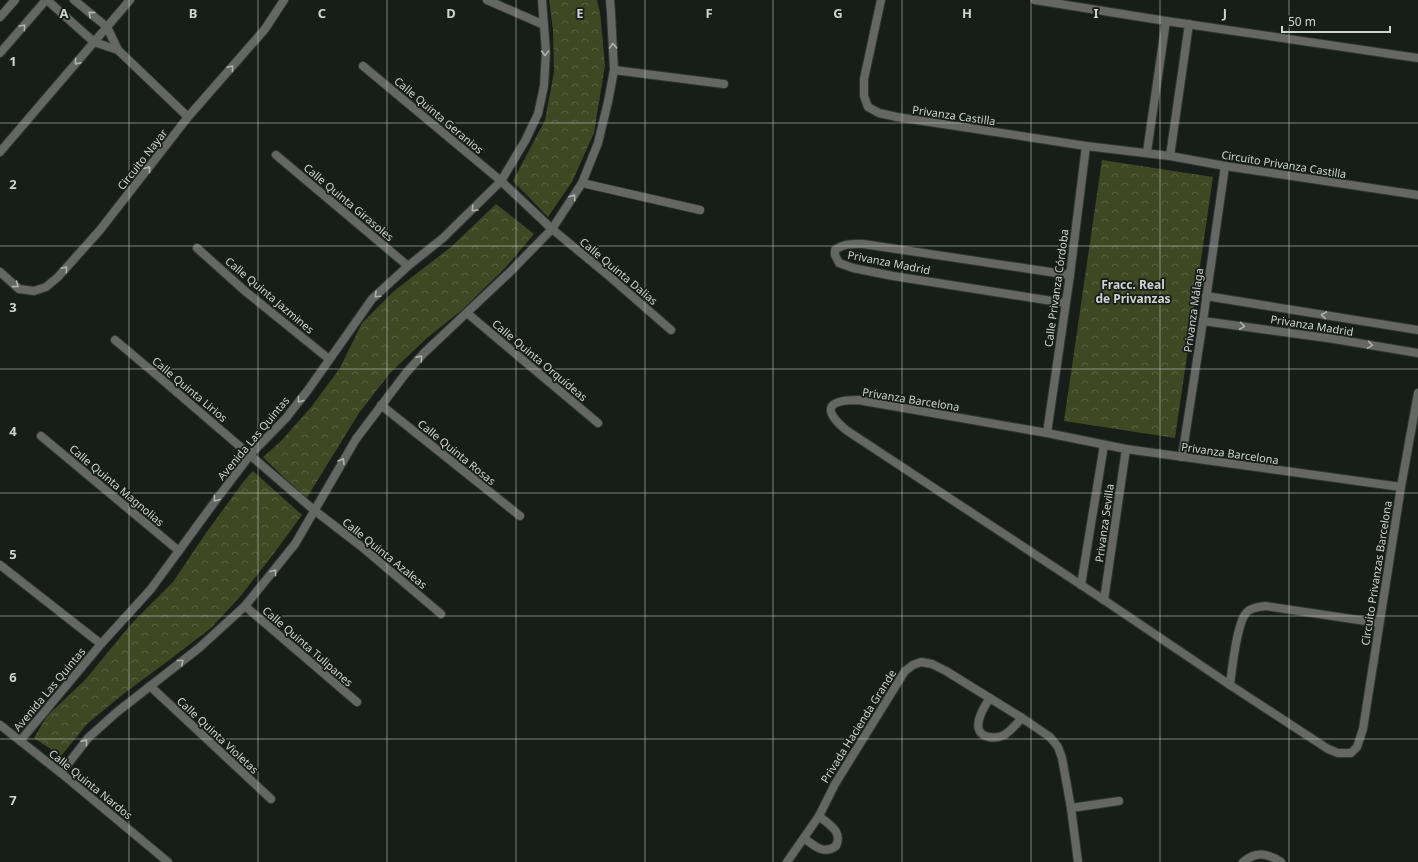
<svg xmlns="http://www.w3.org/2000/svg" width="1418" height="862" viewBox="0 0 1418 862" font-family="'Noto Sans',sans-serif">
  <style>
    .park { fill: url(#park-crowns) }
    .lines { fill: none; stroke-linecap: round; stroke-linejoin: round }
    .street-casing { stroke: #313734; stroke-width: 10 }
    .street { stroke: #646764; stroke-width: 8 }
    .oneway { stroke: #afb3b0 }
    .grid { fill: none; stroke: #cfd3d1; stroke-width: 1; stroke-opacity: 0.55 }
    .labels { text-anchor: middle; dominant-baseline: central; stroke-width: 3.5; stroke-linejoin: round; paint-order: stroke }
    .street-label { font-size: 11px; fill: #cfd3d1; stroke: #171e1a }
    .neighbourhood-label { font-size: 12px; font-weight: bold; fill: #cfd3d1; stroke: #171e1a }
    .grid-label { font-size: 13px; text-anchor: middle; font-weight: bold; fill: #cfd3d1; stroke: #171e1a; stroke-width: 3.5; stroke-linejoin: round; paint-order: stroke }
  </style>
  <defs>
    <pattern id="park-crowns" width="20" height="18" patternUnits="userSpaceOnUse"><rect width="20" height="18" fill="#3e4822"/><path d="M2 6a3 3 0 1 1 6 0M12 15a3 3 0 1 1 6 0" fill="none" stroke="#596241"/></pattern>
  </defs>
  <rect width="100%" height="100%" fill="#171e1a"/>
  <!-- park -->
  <g class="park">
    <polygon points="549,0 597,0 600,12 605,65 594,133 572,182 548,217 513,181 545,120 554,72 553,30"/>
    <polygon points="1102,160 1213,177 1175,438 1064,421"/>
    <polygon points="496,204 534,234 506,267 463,309 427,338 390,373 359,413 306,499 263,457 281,441 312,406 340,368 362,323 394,291 451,247"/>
    <polygon points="253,471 302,515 275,552 239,598 211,628 172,658 122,695 87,724 61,756 34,738 47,716 85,680 132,623 173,582 206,533 244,481"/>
  </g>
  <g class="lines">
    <!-- street casing -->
    <g class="street-casing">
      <g id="street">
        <polyline points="47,0 94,42 118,50"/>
        <polyline points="74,0 107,27 118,50 188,117"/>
        <polyline points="487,0 544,25"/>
        <polyline points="881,0 864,79 864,96 868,107 879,113 897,117 1086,146 1170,156 1225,166 1418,195"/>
        <polyline points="1035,0 1166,21 1418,58"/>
        <polyline points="0,17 15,0"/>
        <polyline points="0,53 46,0"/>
        <polyline points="363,66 501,181 552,229 609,276 671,330"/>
        <polyline points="614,70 724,84"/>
        <polyline points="0,152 130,0"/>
        <polyline points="1147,152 1166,21"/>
        <polyline points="276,155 408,266"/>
        <polyline points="1170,156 1189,24"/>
        <polyline points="582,183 700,210"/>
        <polyline points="197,248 245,291 329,359"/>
        <polyline points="0,272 19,289 34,291 46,287 58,277 100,230 188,117 265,29 284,0"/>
        <polyline points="1206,296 1418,330"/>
        <path d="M1065,303L893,276L853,268L839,263L835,255V250C844,243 853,244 863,244L1070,275"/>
        <polyline points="467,313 598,423"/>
        <polyline points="1203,321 1334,339 1418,353"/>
        <polyline points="115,340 159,377 314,510 362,547 441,614"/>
        <polyline points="381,405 520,516"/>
        <polyline points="1047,433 1070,275 1086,146"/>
        <polyline points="41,436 179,551"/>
        <polyline points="1182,457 1203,321 1225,166"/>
        <path d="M1401,487L1126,449L1047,433L858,400C828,400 821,409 846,430L1104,600L1230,685L1328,749L1338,753H1351L1357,747L1363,729L1401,487L1418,393"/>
        <polyline points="0,565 101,644"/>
        <polyline points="1081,585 1104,445"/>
        <polyline points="1104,600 1126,449"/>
        <polyline points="245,606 357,702"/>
        <path d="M1230,685C1232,669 1237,621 1247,612C1252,607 1259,607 1265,606L1379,623"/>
        <polyline points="150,686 271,799"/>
        <path d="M990,698C983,708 968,733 989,737C994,738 1000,737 1004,735C1011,731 1017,723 1022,718"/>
        <polyline points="0,725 61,773 168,862"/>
        <polyline points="20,741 101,644 151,589 216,500 250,455 286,418 308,390 372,299 408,266 443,238 501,181 525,141 538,114 544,86 546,52 542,0"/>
        <polyline points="61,773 88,738 117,712 199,648 245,606 295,544 356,439 406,373 424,353 510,272 552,229 582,183 598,143 608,102 614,70 611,13 610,0"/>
        <polyline points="1071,808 1119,801"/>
        <path d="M804,838C814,846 824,855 836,846C843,831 829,825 819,816"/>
        <polyline points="787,862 819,816 835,784 905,671 913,665 921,662 932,664 946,671 1022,718 1050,737 1058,747 1062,758 1071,808 1078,862"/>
        <path d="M1243,862C1256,851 1267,853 1281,862"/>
      </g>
    </g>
    <!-- street -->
    <use href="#street" class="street"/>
  </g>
  <!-- one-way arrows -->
  <defs><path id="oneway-chevron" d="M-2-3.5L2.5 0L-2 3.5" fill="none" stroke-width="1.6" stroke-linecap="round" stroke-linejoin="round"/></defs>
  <g class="oneway">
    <use href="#oneway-chevron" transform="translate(91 14) rotate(-140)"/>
    <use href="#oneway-chevron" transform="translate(23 27) rotate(-49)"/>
    <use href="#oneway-chevron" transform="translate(613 46) rotate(-92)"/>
    <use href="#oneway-chevron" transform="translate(545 53) rotate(90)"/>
    <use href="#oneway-chevron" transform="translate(77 62) rotate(131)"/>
    <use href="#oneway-chevron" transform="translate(231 68) rotate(-49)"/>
    <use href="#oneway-chevron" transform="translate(148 169) rotate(-52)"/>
    <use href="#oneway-chevron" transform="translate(573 197) rotate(-57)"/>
    <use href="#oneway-chevron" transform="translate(474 209) rotate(135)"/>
    <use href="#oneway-chevron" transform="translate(65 269) rotate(-49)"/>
    <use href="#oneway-chevron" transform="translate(16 285) rotate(37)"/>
    <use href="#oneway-chevron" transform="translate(377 295) rotate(137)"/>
    <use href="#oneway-chevron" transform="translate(1324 315) rotate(-171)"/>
    <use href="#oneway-chevron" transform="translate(1242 326) rotate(8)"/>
    <use href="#oneway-chevron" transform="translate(1370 345) rotate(9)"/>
    <use href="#oneway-chevron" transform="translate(420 358) rotate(-48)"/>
    <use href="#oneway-chevron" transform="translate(300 400) rotate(127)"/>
    <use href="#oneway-chevron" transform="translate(342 461) rotate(-59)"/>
    <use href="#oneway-chevron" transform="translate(216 499) rotate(127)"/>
    <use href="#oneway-chevron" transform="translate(274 572) rotate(-52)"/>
    <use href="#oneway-chevron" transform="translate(181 662) rotate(-38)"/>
    <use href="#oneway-chevron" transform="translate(85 742) rotate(-51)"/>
  </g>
  <!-- grid -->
  <path class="grid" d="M129,0V862M258,0V862M387,0V862M516,0V862M645,0V862M773,0V862M902,0V862M1031,0V862M1160,0V862M1289,0V862M0,123H1418M0,246H1418M0,369H1418M0,493H1418M0,616H1418M0,739H1418"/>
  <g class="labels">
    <!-- street labels -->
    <g class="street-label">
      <text transform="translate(439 115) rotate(40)">Calle Quinta Geranios</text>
      <text transform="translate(954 115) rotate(8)">Privanza Castilla</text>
      <text transform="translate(142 159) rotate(-52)">Circuito Nayar</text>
      <text transform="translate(1284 164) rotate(9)">Circuito Privanza Castilla</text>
      <text transform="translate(349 202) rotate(40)">Calle Quinta Girasoles</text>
      <text transform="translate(889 262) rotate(11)">Privanza Madrid</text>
      <text transform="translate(619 271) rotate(40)">Calle Quinta Dalias</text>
      <text transform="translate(1056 288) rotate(-82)">Calle Privanza Córdoba</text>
      <text transform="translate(270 295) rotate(40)">Calle Quinta Jazmines</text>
      <text transform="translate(1193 310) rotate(-82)">Privanza Málaga</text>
      <text transform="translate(1312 325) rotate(9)">Privanza Madrid</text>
      <text transform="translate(540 360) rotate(40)">Calle Quinta Orquídeas</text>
      <text transform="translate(190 389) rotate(40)">Calle Quinta Lirios</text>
      <text transform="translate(911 399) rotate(9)">Privanza Barcelona</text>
      <text transform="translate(253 438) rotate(-50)">Avenida Las Quintas</text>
      <text transform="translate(457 452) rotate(39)">Calle Quinta Rosas</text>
      <text transform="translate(1230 453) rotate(8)">Privanza Barcelona</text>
      <text transform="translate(117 485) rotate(40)">Calle Quinta Magnolias</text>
      <text transform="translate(1104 523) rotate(-82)">Privanza Sevilla</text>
      <text transform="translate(385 553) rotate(39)">Calle Quinta Azaleas</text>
      <text transform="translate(1376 573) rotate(-81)">Circuito Privanzas Barcelona</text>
      <text transform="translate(308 646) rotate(41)">Calle Quinta Tulipanes</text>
      <text transform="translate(49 689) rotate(-50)">Avenida Las Quintas</text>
      <text transform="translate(858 726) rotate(-58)">Privada Hacienda Grande</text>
      <text transform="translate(218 735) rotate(43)">Calle Quinta Violetas</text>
      <text transform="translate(91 784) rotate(39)">Calle Quinta Nardos</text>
    </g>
    <!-- neighbourhood labels -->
    <g class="neighbourhood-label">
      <text x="1133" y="284">Fracc. Real<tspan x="1133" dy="14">de Privanzas</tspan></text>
    </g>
  </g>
  <g class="grid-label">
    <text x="64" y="18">A</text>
    <text x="193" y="18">B</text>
    <text x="322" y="18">C</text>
    <text x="451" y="18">D</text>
    <text x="580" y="18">E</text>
    <text x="709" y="18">F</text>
    <text x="838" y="18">G</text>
    <text x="967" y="18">H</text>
    <text x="1096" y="18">I</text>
    <text x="1225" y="18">J</text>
    <text x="13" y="66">1</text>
    <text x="13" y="189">2</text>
    <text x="13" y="312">3</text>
    <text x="13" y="436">4</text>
    <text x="13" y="559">5</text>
    <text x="13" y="682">6</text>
    <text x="13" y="805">7</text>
  </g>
  <!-- scale -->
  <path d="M1282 26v6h108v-6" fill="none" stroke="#cfd3d1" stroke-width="2"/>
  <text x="1288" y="26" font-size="12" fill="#cfd3d1" stroke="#171e1a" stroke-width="3" paint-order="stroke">50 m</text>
</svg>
